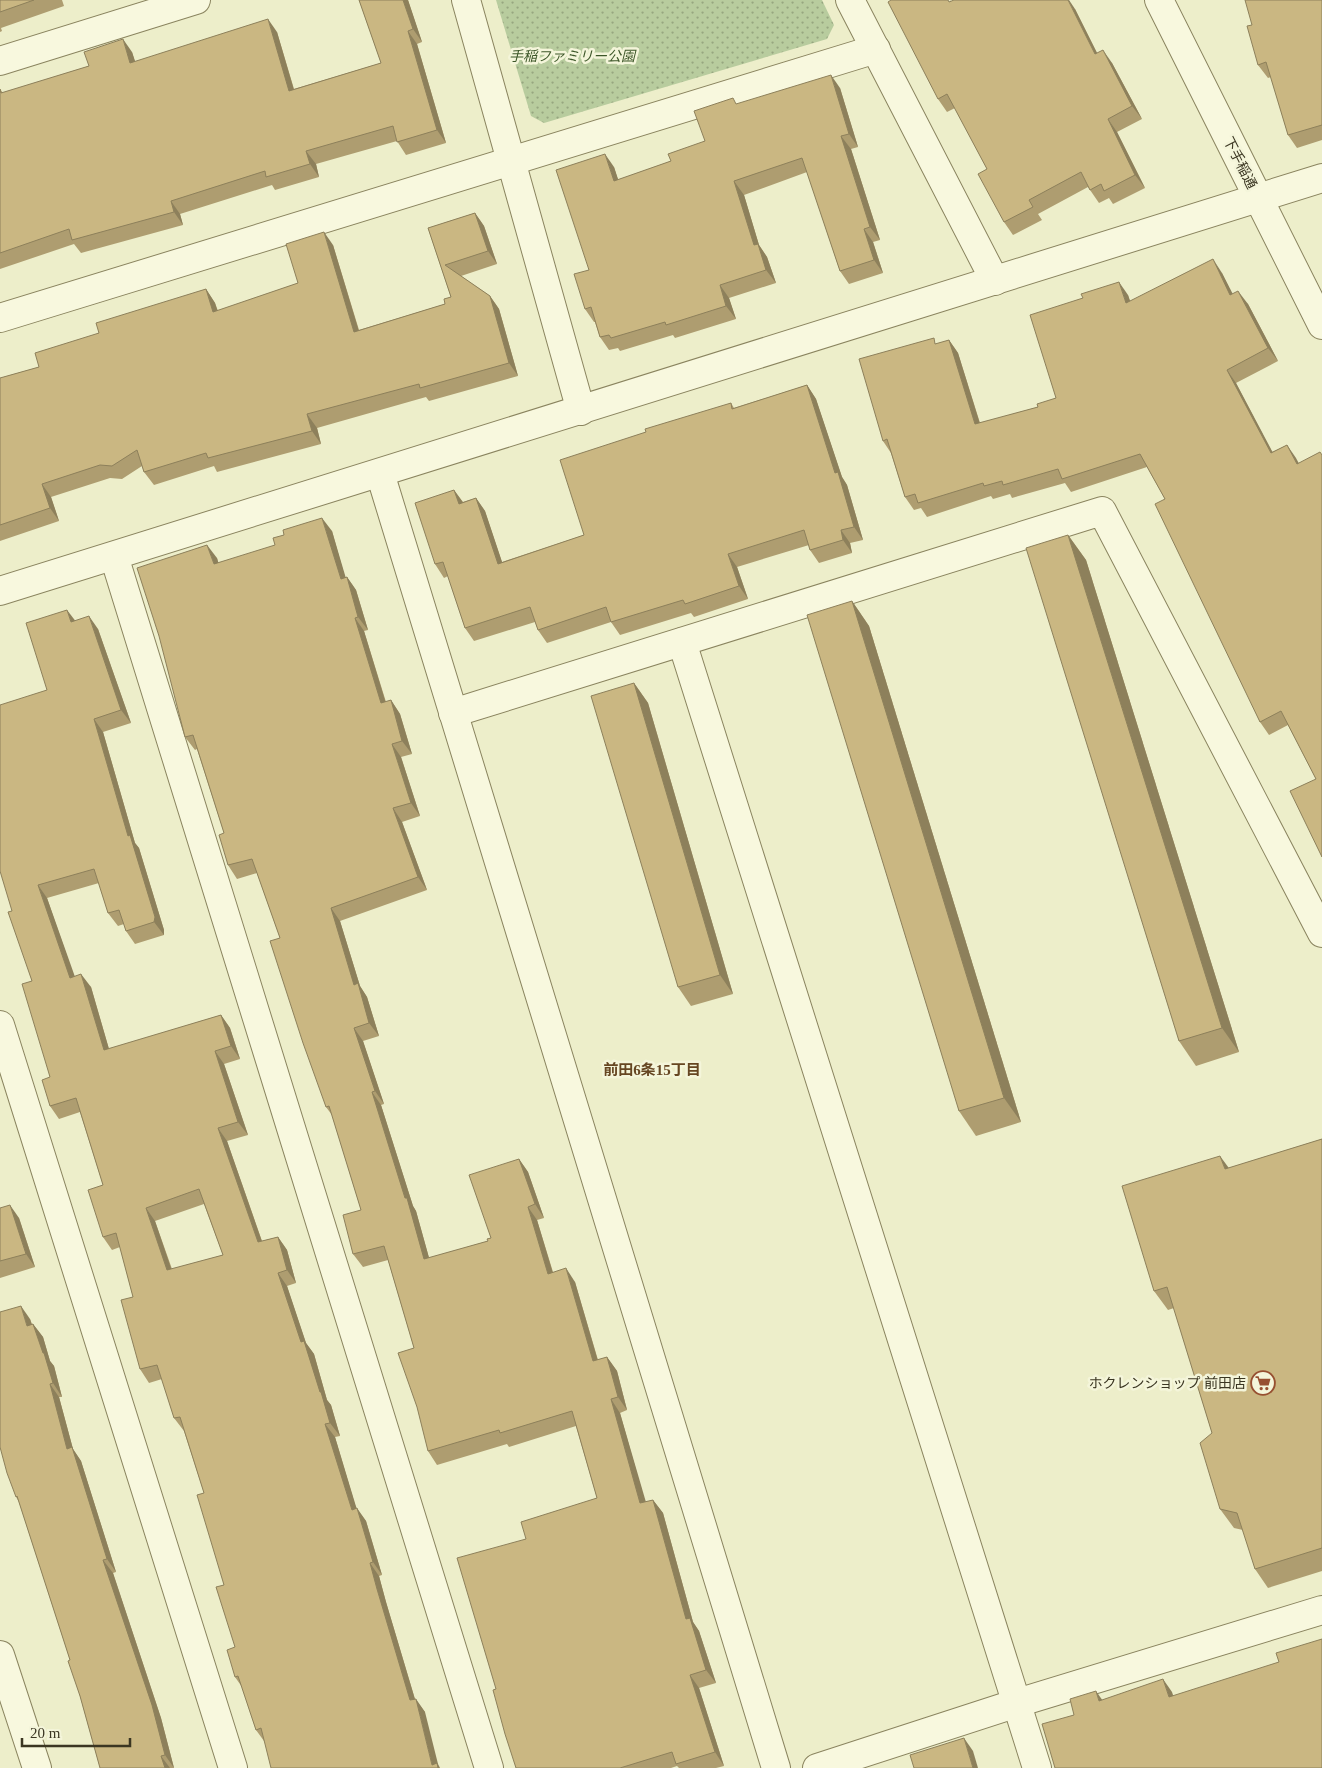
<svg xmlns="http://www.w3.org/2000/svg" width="1322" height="1768" viewBox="0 0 1322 1768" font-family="'Times New Roman','Noto Sans JP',serif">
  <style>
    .grass { fill: url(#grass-dots) }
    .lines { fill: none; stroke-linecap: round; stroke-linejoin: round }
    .minor-casing { stroke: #8a845f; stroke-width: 30 }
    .tertiary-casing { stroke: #8a845f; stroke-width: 30 }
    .minor { stroke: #f8f8de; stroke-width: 28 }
    .tertiary { stroke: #f8f8de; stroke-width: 28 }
    .wall { fill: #ae9d70; fill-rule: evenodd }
    .shaded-wall { fill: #8d805b }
    .building { fill: #cab782; stroke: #8d805b; fill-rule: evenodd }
    .labels { text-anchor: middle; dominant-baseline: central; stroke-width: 5; stroke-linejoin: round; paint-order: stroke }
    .park-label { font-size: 14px; font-style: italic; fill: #3d5729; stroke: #f4f5da }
    .street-label { font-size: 14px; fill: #3b3622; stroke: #f4f5da }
    .poi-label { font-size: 14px; fill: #3b3622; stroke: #f4f5da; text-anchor: end }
    .neighbourhood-label { font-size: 15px; font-weight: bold; fill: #664622; stroke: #f4f5da }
  </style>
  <defs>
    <pattern id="grass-dots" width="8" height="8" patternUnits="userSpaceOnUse" patternTransform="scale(1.25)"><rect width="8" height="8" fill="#b8cc9e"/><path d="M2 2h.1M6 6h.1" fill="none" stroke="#97a680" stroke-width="1.8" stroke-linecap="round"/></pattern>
  </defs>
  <rect width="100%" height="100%" fill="#edeeca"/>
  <!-- grass -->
  <polygon class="grass" points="496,0 822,0 834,25 827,39 544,123 531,116"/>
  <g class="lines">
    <!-- minor casing -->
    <g class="minor-casing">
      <g id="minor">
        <polyline points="466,0 581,411"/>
        <polyline points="850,0 995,281"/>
        <polyline points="0,61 196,0"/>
        <polyline points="0,318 876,49"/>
        <polyline points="380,473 776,1768"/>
        <polyline points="114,556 489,1768"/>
        <polyline points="0,591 1322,178"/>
        <polyline points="682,642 1037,1768"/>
        <polyline points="453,713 1102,511 1322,933"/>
        <polyline points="0,1025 233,1768"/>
        <polyline points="817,1768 1017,1703 1322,1610"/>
      </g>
    </g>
    <!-- tertiary casing -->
    <g class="tertiary-casing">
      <g id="tertiary">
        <polyline points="1159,0 1322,325"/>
        <polyline points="0,1655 37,1768"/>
      </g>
    </g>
    <!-- minor -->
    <use href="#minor" class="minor"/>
    <!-- tertiary -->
    <use href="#tertiary" class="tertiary"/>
  </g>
  <!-- wall -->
  <g class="wall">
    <polygon points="0,0 62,0 64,6 1,28 2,31 0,32"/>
    <polygon points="359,0 408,0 422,42 417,44 446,143 406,155 397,141 316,164 319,177 275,190 272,185 180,214 183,225 81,253 74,244 0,269 0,89 3,93 89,66 132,52 135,62 277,32 294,89 381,63"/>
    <polygon points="950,0 951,2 1075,9 1097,53 1112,63 1142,119 1117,132 1145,188 1113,204 1109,198 1099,203 1088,187 1038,214 1042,220 1013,235 1004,222 987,169 955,108 947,112 938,99"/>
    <polygon points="1322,0 1322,140 1297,148 1288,135 1271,77 1268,78 1258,65 1252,25"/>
    <polygon points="840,88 858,147 851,149 880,240 873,242 883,273 849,284 840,271 807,172 744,195 759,245 767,257 776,283 729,298 736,319 675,338 673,335 620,351 618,348 609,350 600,337 595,322 594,322 585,309 589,270 614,167 618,180 671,161 705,141 738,104"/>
    <polygon points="475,213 484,226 497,264 461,276 490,296 499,309 518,376 429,401 426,397 317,428 321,444 217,472 214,466 154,485 144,472 142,466 122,479 110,478 51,497 59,521 0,541 0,378 39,367 99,333 206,289 215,303 218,311 298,283 333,245 359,330 445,304 451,297 428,228"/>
    <polygon points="1222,273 1232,294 1248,304 1278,361 1236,383 1272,452 1287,445 1298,463 1316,779 1288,725 1269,735 1260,722 1165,499 1147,467 1071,492 1065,483 1012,498 1010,494 993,499 991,496 927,517 921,508 914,510 905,497 891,453 883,441 937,344 949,340 958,353 980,423 1038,407 1056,398 1128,295 1130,301"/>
    <polygon points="807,385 816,399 842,477 847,485 863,540 850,543 852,553 819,563 810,550 809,545 737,567 748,599 694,617 691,613 620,635 611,622 547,643 538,630 535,622 474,641 465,628 448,576 444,578 435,564 454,490 463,502 476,498 485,511 502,562 584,535 731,403 734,408"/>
    <polygon points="332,531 345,578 347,577 356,590 368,630 364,631 386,702 391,700 400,714 412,754 401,757 420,816 402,822 427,890 340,921 360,986 367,997 379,1036 363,1041 384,1104 381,1105 413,1206 416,1211 429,1258 488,1241 491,1238 519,1159 528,1172 544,1218 537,1220 553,1272 575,1282 598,1360 607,1357 617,1371 627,1410 620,1413 645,1502 653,1500 663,1513 693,1622 699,1631 716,1683 699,1688 724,1766 716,1768 679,1768 677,1766 671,1768 516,1768 496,1689 526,1539 597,1498 576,1426 509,1447 507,1444 437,1465 428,1451 414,1348 388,1260 363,1267 353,1254 361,1210 332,1115 326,1107 280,938 257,873 237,879 228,865 224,833 197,749 195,750 185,737 217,558 218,563"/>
    <polygon points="1068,535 1086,560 1239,1052 1196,1066 1179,1041"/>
    <polygon points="852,601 869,626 1021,1122 976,1136 959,1111"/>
    <path d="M75,621L98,629L131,723L103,732L135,843L139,848L164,930V935L135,944L126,931L124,924L118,926L108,913L99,883L47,898L74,976L91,987L109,1049L221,1015L230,1028L240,1059L224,1064L248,1135L227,1141L262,1241L278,1237L287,1250L296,1283L287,1286L306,1343L314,1354L327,1400L331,1405L340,1436L335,1437L356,1508L366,1521L382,1575L379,1576L386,1602L415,1699L425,1712L264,1741L256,1730L242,1687L235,1677V1647L224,1585L204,1493L184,1431L174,1418L162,1379L149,1383L140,1369L133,1297L120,1247L112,1250L103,1237V1185L80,1112L59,1119L50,1106V1077L32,981L12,911L47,690ZM204,1204L223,1255L172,1269L155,1221Z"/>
    <polygon points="634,683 648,703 733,994 691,1006 678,987"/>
    <polygon points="1322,1139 1322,1571 1268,1588 1255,1569 1243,1530 1234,1528 1220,1509 1212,1433 1174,1308 1168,1310 1154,1291 1229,1168"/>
    <polygon points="0,1208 19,1218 35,1267 0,1278"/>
    <polygon points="30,1319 32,1324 33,1324 43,1337 50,1361 54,1366 62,1397 59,1397 73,1449 81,1461 116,1572 113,1573 161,1718 174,1768 100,1768 70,1660 19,1502 16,1497"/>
  </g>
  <!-- shaded-wall -->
  <g class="shaded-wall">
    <polygon points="403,0 408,0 422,42 413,29"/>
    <polygon points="1068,0 1069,0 1075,9 1104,67 1095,54"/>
    <polygon points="268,19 277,32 298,104 289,91"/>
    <polygon points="408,31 417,44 446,143 437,130"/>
    <polygon points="123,39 132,52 140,76 130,63"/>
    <polygon points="1103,50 1112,63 1142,119 1132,106"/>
    <polygon points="831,75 840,88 858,147 849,134"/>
    <polygon points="1108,119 1117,132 1145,188 1135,175"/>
    <polygon points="841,136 851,149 880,240 870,227"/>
    <polygon points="306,151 316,164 319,177 310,164"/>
    <polygon points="605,154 614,167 623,194 614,181"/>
    <polygon points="734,181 744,195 759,245 767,257 776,283 766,270 754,245"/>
    <polygon points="171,201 180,214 183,225 174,212"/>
    <polygon points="475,213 484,226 497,264 488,251"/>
    <polygon points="864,229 873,242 883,273 874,260"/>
    <polygon points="324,232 333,245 363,345 354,332"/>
    <polygon points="1213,259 1222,273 1240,308 1230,295"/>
    <polygon points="1119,282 1128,295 1135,316 1126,303"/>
    <polygon points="720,285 729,298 736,319 726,306"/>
    <polygon points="206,289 215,303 222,325 213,312"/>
    <polygon points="1238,291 1248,304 1278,361 1268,348"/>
    <polygon points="490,296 499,309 518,376 509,363"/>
    <polygon points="949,340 958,353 984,437 975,424"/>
    <polygon points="1227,370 1236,383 1280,466 1271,453"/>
    <polygon points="807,385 816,399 842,477 847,485 863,540 854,527 835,473"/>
    <polygon points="307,414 317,428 321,444 312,431"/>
    <polygon points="1287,445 1296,458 1306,477 1297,464"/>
    <polygon points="42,484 51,497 59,521 50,508"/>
    <polygon points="454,490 464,504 459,504"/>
    <polygon points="476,498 485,511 507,577 498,564"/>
    <polygon points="322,518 332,531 350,592 341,579"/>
    <polygon points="841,530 850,543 852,553 843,540"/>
    <polygon points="1068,535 1086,560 1239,1052 1222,1028"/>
    <polygon points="207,545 217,558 223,578 214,564"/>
    <polygon points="728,554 737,567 748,599 739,586"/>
    <polygon points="347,577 356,590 368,630 358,617"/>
    <polygon points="852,601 869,626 1021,1122 1004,1098"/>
    <polygon points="67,610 77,623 71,622"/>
    <polygon points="89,616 98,629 131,723 121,710"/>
    <polygon points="355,618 364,631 390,717 381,703"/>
    <polygon points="634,683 648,703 733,994 720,975"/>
    <polygon points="391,700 400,714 412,754 402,741"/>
    <polygon points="94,719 103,732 135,843 139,848 164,930 164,935 154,922 128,836"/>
    <polygon points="392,744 401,757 420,816 411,803"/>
    <polygon points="393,808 402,822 427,890 418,877"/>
    <polygon points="38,885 47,898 80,991 70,978"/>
    <polygon points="331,908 340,921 360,986 367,997 379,1036 369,1023 354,985"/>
    <polygon points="81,974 91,987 113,1063 104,1050"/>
    <polygon points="221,1015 230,1028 240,1059 231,1046"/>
    <polygon points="354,1028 363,1041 384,1104 375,1091"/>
    <polygon points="215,1051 224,1064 248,1135 238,1122"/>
    <polygon points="372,1092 381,1105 413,1206 416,1211 433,1272 424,1259"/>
    <polygon points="218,1128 227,1141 267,1256 258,1242"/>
    <polygon points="1220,1156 1234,1175 1225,1169"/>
    <polygon points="519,1159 528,1172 544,1218 535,1204"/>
    <polygon points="10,1205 19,1218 35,1267 26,1254"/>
    <polygon points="528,1207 537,1220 557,1287 548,1274"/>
    <polygon points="146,1208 155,1221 176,1283 167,1270"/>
    <polygon points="278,1237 287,1250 296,1283 287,1270"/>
    <polygon points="566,1268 575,1282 602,1375 593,1361"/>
    <polygon points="278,1273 287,1286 306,1343 314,1354 327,1400 331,1405 340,1436 330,1423 301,1342"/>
    <polygon points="21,1306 30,1319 36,1339 27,1326"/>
    <polygon points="33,1324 43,1337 50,1361 54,1366 62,1397 53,1383"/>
    <polygon points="607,1357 617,1371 627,1410 618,1397"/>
    <polygon points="50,1384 59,1397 73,1449 81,1461 116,1572 107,1559 67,1449"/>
    <polygon points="611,1399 620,1413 650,1516 640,1503"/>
    <polygon points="325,1424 335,1437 361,1523 352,1510"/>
    <polygon points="653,1500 663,1513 693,1622 699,1631 716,1683 706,1670 686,1619"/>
    <polygon points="357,1508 366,1521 382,1575 373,1562"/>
    <polygon points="103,1560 113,1573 161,1718 174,1768 165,1755"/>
    <polygon points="370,1563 379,1576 386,1602 419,1713 410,1700 377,1589"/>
    <polygon points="690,1675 699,1688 724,1766 715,1752"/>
    <polygon points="1163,1679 1172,1692 1178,1710 1169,1697"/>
    <polygon points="1096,1691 1105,1704 1099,1701"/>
    <polygon points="416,1699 425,1712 438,1764 440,1768 434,1768 432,1765"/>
    <polygon points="964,1738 973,1751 978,1768 973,1768"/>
    <polygon points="161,1756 170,1768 165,1768"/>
  </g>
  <!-- building -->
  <g class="building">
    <polygon points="0,0 34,0 0,12"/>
    <polygon points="359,0 403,0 413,29 408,31 437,130 397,142 393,126 306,151 310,164 266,177 265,171 171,201 174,212 72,240 69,229 0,253 0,89 1,93 89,66 84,52 123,39 130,63 268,19 289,91 381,63"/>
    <polygon points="891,0 948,0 949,2 954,0 1068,0 1095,54 1103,50 1132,106 1108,119 1135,175 1104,191 1101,184 1090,190 1081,172 1029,200 1033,207 1004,222 978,174 987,169 947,94 938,99 888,2"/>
    <polygon points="1245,0 1322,0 1322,125 1288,135 1266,62 1258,65 1247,26 1252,25"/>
    <polygon points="831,75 849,134 841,136 870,227 864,229 874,260 840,271 802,158 734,181 754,245 758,244 766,270 720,285 726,306 666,325 665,322 611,338 609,335 600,337 591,307 585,309 574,274 589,270 556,170 605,154 614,181 671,161 668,154 705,141 694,111 733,98 736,104"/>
    <polygon points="475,213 488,251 445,265 490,296 509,363 420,388 419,384 307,414 312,431 208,458 206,453 144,472 137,450 112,466 100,465 42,484 50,508 0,525 0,378 39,367 35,353 99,333 96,323 206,289 213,312 298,283 286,244 324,232 354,332 445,304 444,299 451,297 428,228"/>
    <polygon points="1213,259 1230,295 1238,291 1268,348 1227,370 1271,453 1287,445 1297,464 1320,452 1322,455 1322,857 1290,791 1316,779 1281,711 1260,722 1155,504 1165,499 1140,454 1062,479 1058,469 1003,485 1002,481 984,486 983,483 918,503 915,494 905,497 887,439 883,441 859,359 934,338 935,344 949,340 975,424 1038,407 1037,404 1056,398 1030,315 1083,298 1081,294 1119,282 1126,303"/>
    <polygon points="807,385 835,473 838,472 854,527 841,530 843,540 810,550 804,530 728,554 739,586 685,604 683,600 611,622 606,607 538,630 530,607 465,628 443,562 435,564 415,503 454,490 459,504 476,498 498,564 584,535 560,460 646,432 645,429 731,403 732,409"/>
    <polygon points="322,518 341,579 347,577 358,617 355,618 381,703 391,700 402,741 392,744 411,803 393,808 418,877 331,908 354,985 358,983 369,1023 354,1028 375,1091 372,1092 405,1198 407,1198 424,1259 488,1241 487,1239 491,1238 469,1175 519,1159 535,1204 528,1207 548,1274 566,1268 593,1361 607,1357 618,1397 611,1399 640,1503 653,1500 686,1619 690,1618 706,1670 690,1675 715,1752 676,1764 672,1752 620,1768 516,1768 505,1734 493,1690 496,1689 457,1558 526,1539 521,1522 597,1498 572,1411 500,1433 499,1430 428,1451 417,1407 398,1353 414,1348 384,1246 353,1254 343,1215 361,1210 329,1106 326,1107 303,1043 270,941 280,938 252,859 228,865 219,835 224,833 193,735 185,737 159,636 137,568 207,545 214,564 275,545 273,538 284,535 283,530"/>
    <polygon points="1068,535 1222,1028 1179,1041 1026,548"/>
    <polygon points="852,601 1004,1098 959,1111 807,615"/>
    <path d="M67,610L71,622L89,616L121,710L94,719L128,836L130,835L155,917L154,922L126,931L119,910L108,913L94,869L38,885L70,978L81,974L104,1050L221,1015L231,1046L215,1051L238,1122L218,1128L258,1242L278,1237L287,1270L278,1273L301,1342L304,1341L320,1392H321L330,1423L325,1424L352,1510L357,1508L373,1562L370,1563L377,1589L410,1700L416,1699L432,1765L437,1763L438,1768H271L261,1728L256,1730L238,1676L235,1677L227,1650L235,1647L216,1587L224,1585L197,1495L204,1493L180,1417L174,1418L157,1365L140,1369L121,1300L133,1297L116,1233L103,1237L88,1190L103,1185L76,1098L50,1106L42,1080L50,1077L22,984L32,981L8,912L12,911L0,871V705L47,690L26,623ZM199,1189L223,1255L167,1270L146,1208Z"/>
    <polygon points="634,683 720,975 678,987 591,696"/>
    <polygon points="1322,1139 1322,1548 1255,1569 1237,1513 1220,1509 1200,1443 1212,1433 1167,1287 1154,1291 1122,1186 1220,1156 1225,1169"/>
    <polygon points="10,1205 26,1254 0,1261 0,1208"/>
    <polygon points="21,1306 27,1326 33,1324 43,1353 44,1353 53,1383 50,1384 67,1449 72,1447 107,1559 103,1560 152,1705 165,1755 161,1756 165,1768 100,1768 80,1696 68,1661 70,1660 17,1496 16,1497 7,1473 0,1447 0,1312"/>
    <polygon points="1322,1639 1322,1768 1055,1768 1042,1724 1074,1715 1070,1699 1096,1691 1099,1701 1163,1679 1169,1697 1279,1662 1276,1653"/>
    <polygon points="964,1738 973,1768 914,1768 910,1755"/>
  </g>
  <!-- icons -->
  <defs>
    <g id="supermarket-ring" transform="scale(1.25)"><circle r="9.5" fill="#f4f5da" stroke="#975031" stroke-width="1.5"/><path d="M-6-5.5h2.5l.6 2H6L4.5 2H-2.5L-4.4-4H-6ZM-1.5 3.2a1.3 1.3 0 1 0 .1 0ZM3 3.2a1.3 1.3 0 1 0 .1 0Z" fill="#975031"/></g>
  </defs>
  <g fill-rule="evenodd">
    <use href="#supermarket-ring" x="1263" y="1383"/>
  </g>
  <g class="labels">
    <!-- park labels -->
    <g class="park-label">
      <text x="572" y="56">手稲ファミリー公園</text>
    </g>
    <!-- street labels -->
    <g class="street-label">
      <text transform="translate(1240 163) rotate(63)">下手稲通</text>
    </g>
    <!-- poi labels -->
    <g class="poi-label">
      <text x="1246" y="1383">ホクレンショップ 前田店</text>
    </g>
    <!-- neighbourhood labels -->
    <g class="neighbourhood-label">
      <text x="652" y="1070">前田6条15丁目</text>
    </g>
  </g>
  <!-- scale -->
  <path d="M22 1738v8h108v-8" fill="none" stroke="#3b3622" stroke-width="2.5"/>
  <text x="30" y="1738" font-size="15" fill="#3b3622" stroke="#f4f5da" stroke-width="4" paint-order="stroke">20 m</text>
</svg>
